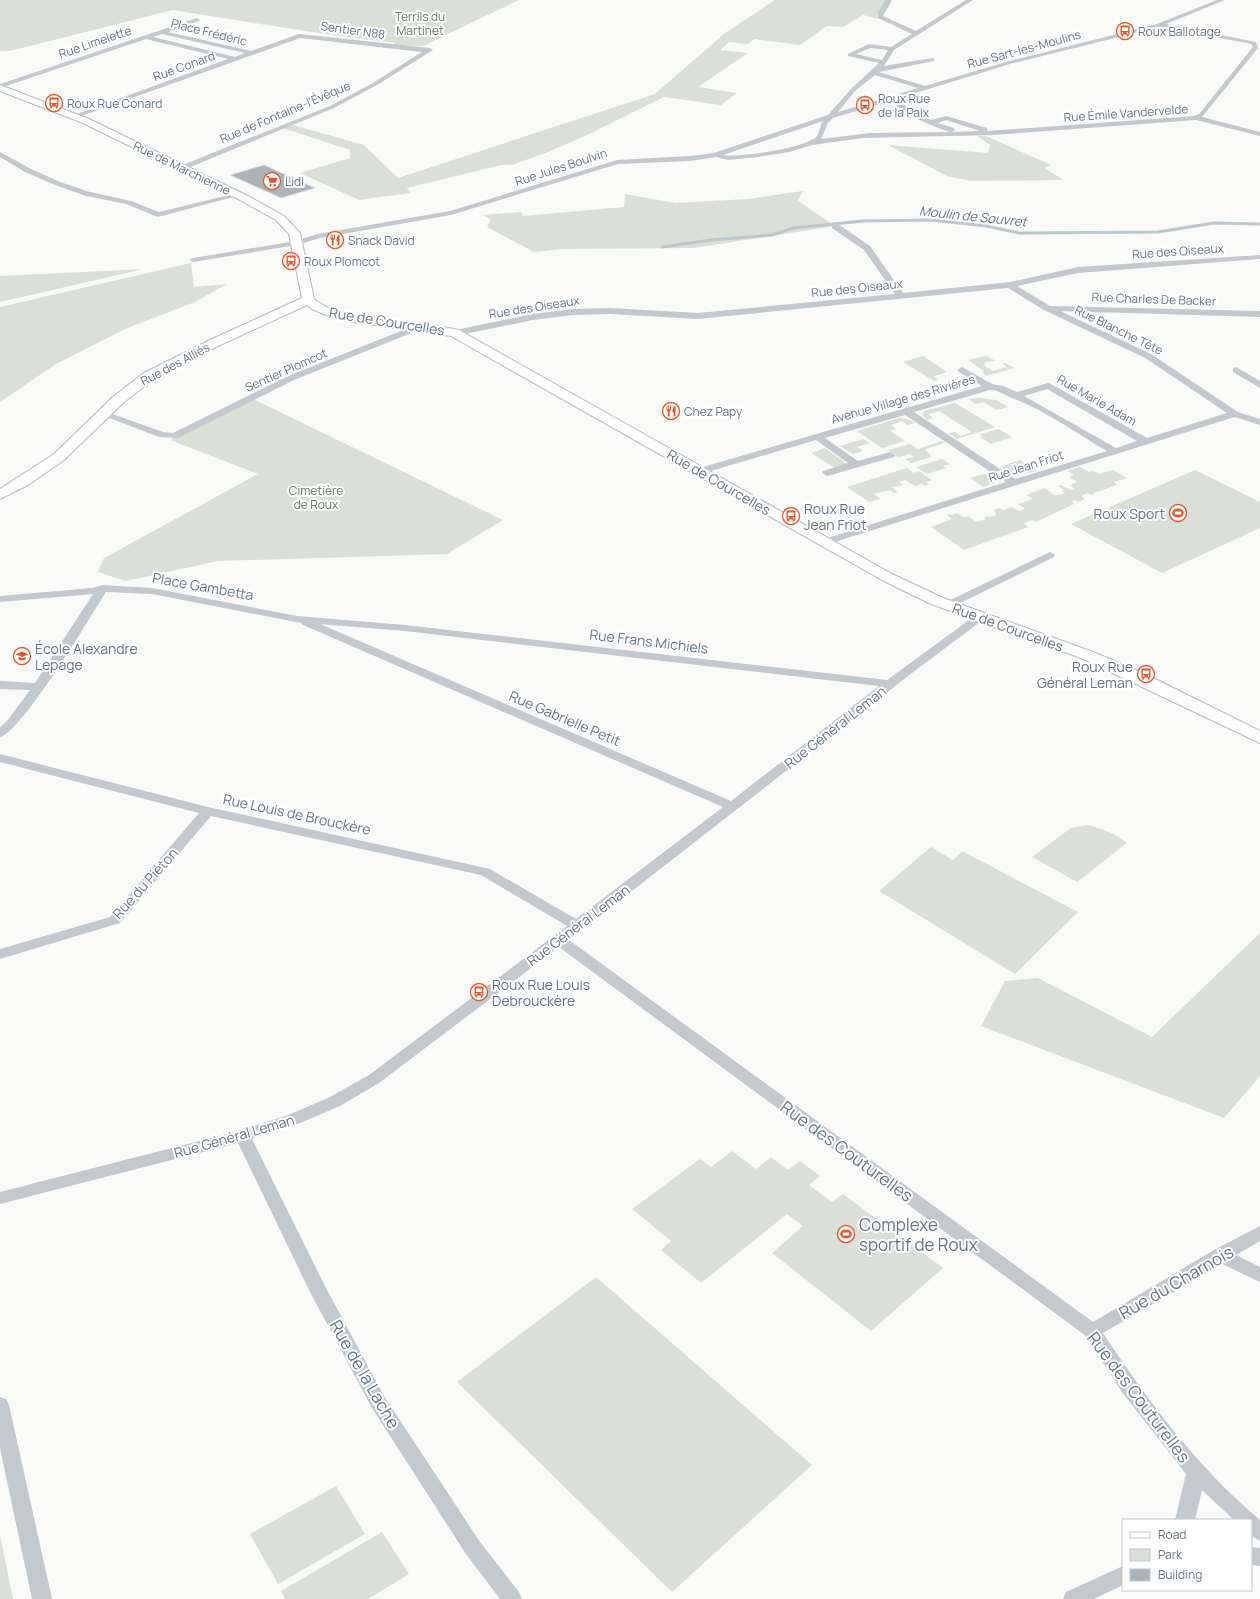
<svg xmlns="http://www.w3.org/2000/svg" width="1260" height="1599" viewBox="0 0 1260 1599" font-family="Manrope,sans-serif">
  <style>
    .green { fill: #dadfd7 }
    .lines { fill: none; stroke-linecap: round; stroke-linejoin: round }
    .stream { stroke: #bbc7cb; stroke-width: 3 }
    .building { fill: #aab3b9; stroke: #dcdcda }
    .secondary-casing { stroke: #b3babf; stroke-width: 2 }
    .street { fill: #c3c8cc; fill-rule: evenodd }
    .secondary { fill: #fff; fill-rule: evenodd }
    .labels { text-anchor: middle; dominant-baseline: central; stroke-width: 4; stroke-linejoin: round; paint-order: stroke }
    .far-park-label { font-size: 12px; fill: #687a64; stroke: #fff }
    .far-street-label { font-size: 12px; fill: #657683; stroke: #fff }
    .far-poi-label { font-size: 12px; fill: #657683; stroke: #fff; text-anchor: start }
    .far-water-label { font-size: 13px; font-style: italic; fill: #60757c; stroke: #fff }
    .street-label { font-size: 14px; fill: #657683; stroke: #fff }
    .poi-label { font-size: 14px; fill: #657683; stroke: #fff; text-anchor: start }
    .near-street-label { font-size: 17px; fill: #657683; stroke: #fff }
    .near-poi-label { font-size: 17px; fill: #657683; stroke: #fff; text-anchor: start }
  </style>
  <rect width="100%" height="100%" fill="#fafaf8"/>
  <!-- green -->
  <g class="green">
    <polygon points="0,0 519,0 423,46 392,45 395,43 305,31 173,10 10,51 0,51"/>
    <polygon points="775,0 888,0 877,16 879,19 863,15 843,27 827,26 800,45 755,39 747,44 729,42 720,50 748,53 698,87 737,93 721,105 664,97 585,136 548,152 512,165 501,165 407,188 410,193 359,200 300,173 350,158 350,150 283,128 293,125 364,145 398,178 655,94 725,33"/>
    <polygon points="977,136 986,136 1051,165 1044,168 1064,180 971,181 947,176 888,145 988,153 990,145"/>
    <polygon points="803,191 798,200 801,203 835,226 694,248 562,249 534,252 487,227 491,219 482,215 521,212 523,216 624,207 625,194 676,203 748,199"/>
    <polygon points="191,263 194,287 227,284 195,302 125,329 56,364 0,402 0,307"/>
    <polygon points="144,269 0,302 0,276"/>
    <polygon points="923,356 947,372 934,376 938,380 934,381 903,362"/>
    <polygon points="986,356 996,361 984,362 986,364 983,365 993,371 1007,367 1002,363 1005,363 1015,368 986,376 983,373 984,371 968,360"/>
    <polygon points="981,398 996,400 1008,407 997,410 984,402 976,404 968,399"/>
    <polygon points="253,399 503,520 447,554 218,561 126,581 98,572 104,558 258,474 170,440"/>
    <polygon points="955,403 995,427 957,439 948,433 955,432 961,436 972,432 939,411 928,414 933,418 928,420 922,415 924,411"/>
    <polygon points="899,418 908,419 915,423 908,425 902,421 891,425 896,429 890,431 905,441 882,448 857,431"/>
    <polygon points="999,429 1012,437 991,444 980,437 982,436 980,434"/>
    <polygon points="863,439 869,443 857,447 863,451 853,454 840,446"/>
    <polygon points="941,441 945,443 925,449 932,457 911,463 905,459 914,457 910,454 898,457 888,450 910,444 918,449"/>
    <polygon points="825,448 847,464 835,468 811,453"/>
    <polygon points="942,459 950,464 943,466 946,468 927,474 916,467"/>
    <path d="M1020,460L1037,471C1022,475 1014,475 1001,467Z"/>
    <polygon points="1080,467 1089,472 1093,471 1099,474 1113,470 1127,478 1114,482 1117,485 1094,493 1092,496 1088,493 1081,496 1085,499 1078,502 1075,500 1072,501 1074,504 1036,522 1032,520 1024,523 1028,527 964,550 931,527 952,519 947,515 950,514 952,515 957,513 963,517 967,516 977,522 986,519 984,517 995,516 996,513 994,510 999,508 1003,510 1012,507 1019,511 1025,509 1018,504 1033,499 1026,495 1045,488 1054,495 1065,494 1062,491 1064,490 1058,486 1061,485 1071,490 1074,489 1070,485 1077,482 1069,477 1074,475 1067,471"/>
    <polygon points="907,468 914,473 919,471 932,480 926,482 929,484 925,486 922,484 915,486 905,480 899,482 903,485 891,487 898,492 894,493 890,490 874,494 880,499 869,502 847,487"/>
    <polygon points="1195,470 1260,502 1260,528 1162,573 1071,524"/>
    <polygon points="990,472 997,478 995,483 983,487 970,478"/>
    <path d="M1086,825C1102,828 1114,833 1127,843L1077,882L1032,857L1071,828Z"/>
    <polygon points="931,847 953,860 962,851 1078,912 1015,974 879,891"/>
    <polygon points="1260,933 1260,1076 1224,1118 981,1026 1005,981 1038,978 1152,1037"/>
    <polygon points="732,1151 756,1169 771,1157 788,1170 800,1161 820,1176 809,1185 832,1202 843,1194 943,1268 871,1331 772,1253 803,1226 787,1214 701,1283 661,1250 671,1241 632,1209 700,1159 711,1167"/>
    <polygon points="596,1277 812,1465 672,1592 457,1382"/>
    <polygon points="336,1486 365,1534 278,1584 250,1534"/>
    <polygon points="382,1532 409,1574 368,1599 285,1599 281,1591"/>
    <polygon points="0,1535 13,1599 0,1599"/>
  </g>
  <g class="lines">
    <!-- stream -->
    <polyline class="stream" points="662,247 711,240 772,235 793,228 863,221 931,220 986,226 1019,233 1158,232 1214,223 1260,224"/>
  </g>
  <!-- building -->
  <polygon class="building" points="264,165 315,188 281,198 230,175"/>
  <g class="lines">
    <!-- secondary casing -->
    <g class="secondary-casing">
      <path id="secondary" d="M0,85L89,119L248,196L284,216L300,233L314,299C344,324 420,321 459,330L892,574L943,598L1093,652L1145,674L1260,731V743L1081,658L931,604L882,580L451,336L348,321L326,315L312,309L307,305L218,346L154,379L124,402L64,460L28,485L0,499V489L54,454L114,396L144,373L210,340L302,298L289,234L276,220L240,200L83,123L0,91Z"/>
    </g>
    <!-- street -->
    <g class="street">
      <path d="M886,0H892L883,16L916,31L966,0H973L894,50L884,66L932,58L934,59V61L879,72L925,86L1006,62L1157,24L1217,0H1225L1166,24L1256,42L1258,48L1202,117L1260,132V136L1196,120L994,135L863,138L812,145L789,152L758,157L728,160L716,157L690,161L618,164L451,215L320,238L297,245L193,262L189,260L193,258L296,241L318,234L450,211L617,160L690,156L714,153L828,115L851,89L879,63L848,56V54L869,44L891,47L912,34L878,18V12ZM1159,27L1247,43L1251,44L1253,47L1199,114L1194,116L987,131V128L946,116L931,120L915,112L896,99L1010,64ZM870,48L888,50L882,60L856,54ZM875,75L918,88L838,112L855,91ZM890,101C908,116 928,125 950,132L870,133L821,139L828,123L833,118ZM946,120L980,131L952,132L955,130L954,128L938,123ZM823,121C820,125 820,131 817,136C808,148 738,158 723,155Z"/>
      <path d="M197,18L200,20L199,21L168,32L251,51L299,34L430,48L433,50L377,85L334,108L183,170H180V166L330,106L373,83L422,52L300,38L76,118L73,116L74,115L228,59L146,39L0,88V84ZM162,34L245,53L235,57L153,37Z"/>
      <polygon points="0,152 31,169 60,182 90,192 131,201 159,212 237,193 241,195 158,217 126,204 86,196 55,185 25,172 0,157"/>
      <path d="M832,224H838L870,246L903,293L1010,282L1078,267L1260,255V259L1078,273L1017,286L1050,306L1260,311V317L1060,311L1151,354L1238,412L1260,419V425L1235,417L825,545L821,544L820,542L821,540L1006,482L905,415L825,438L858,461L890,452L895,455L894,457L831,475L827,476L822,473L823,471L848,463L816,440L704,473L700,474L695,471L696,469L982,386L959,372L957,370L962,367L992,384L1003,386L1017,392L1048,383L1051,384L1147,438L1227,413L1145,358L1044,310L1008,288L698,319L610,314L573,315L533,320L455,336L451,333L455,330L533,314L573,309L610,308L698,313L895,294L864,250L832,228ZM1047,389L1137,441L1116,448L1024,396ZM990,390C1000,390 1005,396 1012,398C1044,409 1077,434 1107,451L1015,479L914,412Z"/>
      <polygon points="421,323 424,324 424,328 294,380 178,438 159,437 99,414 104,411 107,412 163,432 173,433 288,376"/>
      <polygon points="1236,367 1260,381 1260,388 1233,372 1233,368"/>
      <polygon points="1050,552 1055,555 1054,557 952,607 944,607 942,605 944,603"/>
      <path d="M103,585L152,588L297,616L405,625L887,680L976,615H984L986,617L984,619L908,676L569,940L1093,1322L1214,1250L1260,1226V1241L1236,1255L1260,1267V1282L1222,1264L1103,1333C1148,1401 1198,1468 1260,1520V1541L1251,1536V1520H1234L1202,1490L1195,1520H1175L1186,1474L1122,1392L1086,1336L559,947L379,1083L340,1106L300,1123L252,1139L326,1288L384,1396L480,1542L519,1592L522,1599H500L466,1554L372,1408L310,1292L238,1143L0,1204V1192L242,1130L288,1115L328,1098L369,1075L567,926L481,875L211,816L120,923L0,959V949L110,917L199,813L0,762V754L208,807L490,869L576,919L723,807L303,625L301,623L152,594L106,592C90,617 23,731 0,737V727L7,721L30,690L0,689V681L35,683L93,594L0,602V596L92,588ZM320,624L405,631L879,686L731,801Z"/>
      <polygon points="0,1397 6,1399 9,1405 52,1599 32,1599 0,1448"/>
      <polygon points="1251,1547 1260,1548 1260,1566 1251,1565"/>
      <polygon points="1123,1566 1123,1585 1094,1599 1063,1599 1066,1592"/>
    </g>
    <!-- secondary -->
    <use href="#secondary" class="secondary"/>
  </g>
  <!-- icons -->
  <defs>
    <g id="bus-ring" transform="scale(0.9)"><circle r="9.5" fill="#fff" stroke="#e4572e" stroke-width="1.5"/><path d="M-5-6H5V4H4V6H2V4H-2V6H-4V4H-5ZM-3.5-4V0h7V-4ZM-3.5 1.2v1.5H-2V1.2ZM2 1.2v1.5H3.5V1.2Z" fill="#e4572e"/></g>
    <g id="supermarket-ring" transform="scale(0.9)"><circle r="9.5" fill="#fff" stroke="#e4572e" stroke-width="1.5"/><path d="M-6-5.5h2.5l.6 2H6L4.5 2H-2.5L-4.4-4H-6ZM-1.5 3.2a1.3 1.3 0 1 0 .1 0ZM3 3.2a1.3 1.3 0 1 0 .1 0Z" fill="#e4572e"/></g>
    <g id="restaurant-ring" transform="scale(0.9)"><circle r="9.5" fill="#fff" stroke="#e4572e" stroke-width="1.5"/><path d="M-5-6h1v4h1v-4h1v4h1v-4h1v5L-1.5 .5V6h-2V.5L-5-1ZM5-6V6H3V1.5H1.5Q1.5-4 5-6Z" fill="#e4572e"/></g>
    <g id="stadium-ring" transform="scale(0.9)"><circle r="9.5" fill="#fff" stroke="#e4572e" stroke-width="1.5"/><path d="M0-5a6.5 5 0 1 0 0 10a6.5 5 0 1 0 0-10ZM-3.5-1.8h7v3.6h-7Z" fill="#e4572e"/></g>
    <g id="school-ring" transform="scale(0.9)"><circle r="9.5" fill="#fff" stroke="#e4572e" stroke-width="1.5"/><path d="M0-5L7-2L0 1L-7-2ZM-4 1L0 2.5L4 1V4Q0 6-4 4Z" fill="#e4572e"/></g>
  </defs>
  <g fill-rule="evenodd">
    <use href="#bus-ring" x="1125" y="31"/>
    <use href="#bus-ring" x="54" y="103"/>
    <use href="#bus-ring" x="865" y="105"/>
    <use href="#supermarket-ring" x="272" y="181"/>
    <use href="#restaurant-ring" x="335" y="240"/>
    <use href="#bus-ring" x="291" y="261"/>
    <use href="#restaurant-ring" x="671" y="411"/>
    <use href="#stadium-ring" x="1178" y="513"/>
    <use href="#bus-ring" x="791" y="516"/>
    <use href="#school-ring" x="22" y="656"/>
    <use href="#bus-ring" x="1146" y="674"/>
    <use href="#bus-ring" x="479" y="992"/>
    <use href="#stadium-ring" x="846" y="1234"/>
  </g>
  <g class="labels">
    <!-- far-park labels -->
    <g class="far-park-label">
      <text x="420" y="16">Terrils du<tspan x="420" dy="14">Martinet</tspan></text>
      <text x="316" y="490">Cimetière<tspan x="316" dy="14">de Roux</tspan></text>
    </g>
    <!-- far-street labels -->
    <g class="far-street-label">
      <text transform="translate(353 30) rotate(8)">Sentier N88</text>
      <text transform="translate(209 32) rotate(14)">Place Frédéric</text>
      <text transform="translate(95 42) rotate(-19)">Rue Limelette</text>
      <text transform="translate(1024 49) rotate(-15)">Rue Sart-les-Moulins</text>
      <text transform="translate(184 66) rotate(-20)">Rue Conard</text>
      <text transform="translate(285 112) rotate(-23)">Rue de Fontaine-l'Évêque</text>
      <text transform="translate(1126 113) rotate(-4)">Rue Émile Vandervelde</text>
      <text transform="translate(561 167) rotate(-18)">Rue Jules Boulvin</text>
      <text transform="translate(182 168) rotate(26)">Rue de Marchienne</text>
      <text transform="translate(1178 251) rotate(-4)">Rue des Oiseaux</text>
      <text transform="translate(857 288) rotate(-6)">Rue des Oiseaux</text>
      <text transform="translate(1154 299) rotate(2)">Rue Charles De Backer</text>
      <text transform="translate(534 307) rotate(-9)">Rue des Oiseaux</text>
      <text transform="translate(1119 330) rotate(26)">Rue Blanche Tête</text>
      <text transform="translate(175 364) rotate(-28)">Rue des Alliés</text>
      <text transform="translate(286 370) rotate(-24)">Sentier Plomcot</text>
      <text transform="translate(903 399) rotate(-16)">Avenue Village des Rivières</text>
      <text transform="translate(1097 400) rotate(30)">Rue Marie Adam</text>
      <text transform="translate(1026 466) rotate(-18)">Rue Jean Friot</text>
    </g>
    <!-- far-poi labels -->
    <g class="far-poi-label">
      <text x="1138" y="31">Roux Ballotage</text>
      <text x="878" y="98">Roux Rue<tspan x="878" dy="14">de la Paix</tspan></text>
      <text x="67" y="103">Roux Rue Conard</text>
      <text x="285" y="181">Lidl</text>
      <text x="348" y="240">Snack David</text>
      <text x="304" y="261">Roux Plomcot</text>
      <text x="684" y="411">Chez Papy</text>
    </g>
    <!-- far-water labels -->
    <g class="far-water-label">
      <text transform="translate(973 216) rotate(6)">Moulin de Souvret</text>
    </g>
    <!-- street labels -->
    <g class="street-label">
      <text transform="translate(387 321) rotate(9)">Rue de Courcelles</text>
      <text transform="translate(719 482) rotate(30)">Rue de Courcelles</text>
      <text transform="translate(203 586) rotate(10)">Place Gambetta</text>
      <text transform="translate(1008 627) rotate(20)">Rue de Courcelles</text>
      <text transform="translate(649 641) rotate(7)">Rue Frans Michiels</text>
      <text transform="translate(565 718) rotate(23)">Rue Gabrielle Petit</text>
      <text transform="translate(835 727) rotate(-38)">Rue Général Leman</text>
      <text transform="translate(297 814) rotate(12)">Rue Louis de Brouckère</text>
      <text transform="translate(145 883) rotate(-48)">Rue du Piéton</text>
      <text transform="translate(578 925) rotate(-37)">Rue Général Leman</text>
      <text transform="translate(234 1136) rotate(-16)">Rue Général Leman</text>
    </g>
    <!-- poi labels -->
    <g class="poi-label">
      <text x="804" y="508">Roux Rue<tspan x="804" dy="16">Jean Friot</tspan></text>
      <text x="1165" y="513" text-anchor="end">Roux Sport</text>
      <text x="35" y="648">École Alexandre<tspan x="35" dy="16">Lepage</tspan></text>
      <text x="1133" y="666" text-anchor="end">Roux Rue<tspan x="1133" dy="16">Général Leman</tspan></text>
      <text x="492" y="984">Roux Rue Louis<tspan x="492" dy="16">Debrouckère</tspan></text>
    </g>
    <!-- near-street labels -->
    <g class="near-street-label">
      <text transform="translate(847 1151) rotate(36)">Rue des Couturelles</text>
      <text transform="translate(1176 1282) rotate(-30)">Rue du Charnois</text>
      <text transform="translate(365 1374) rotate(60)">Rue de la Lache</text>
      <text transform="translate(1139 1397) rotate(53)">Rue des Couturelles</text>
    </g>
    <!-- near-poi labels -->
    <g class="near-poi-label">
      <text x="859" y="1224">Complexe<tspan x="859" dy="20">sportif de Roux</tspan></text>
    </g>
  </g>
  <!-- legend -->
  <rect x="1122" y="1519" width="130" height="72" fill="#ffffff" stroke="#c1c8cd"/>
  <rect x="1130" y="1532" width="20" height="6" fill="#ffffff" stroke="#c1c8cd"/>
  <text x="1158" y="1539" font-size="12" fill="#657683">Road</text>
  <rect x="1130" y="1549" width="20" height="12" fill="#dadfd7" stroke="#c1c8cd"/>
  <text x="1158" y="1559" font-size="12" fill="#657683">Park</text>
  <rect x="1130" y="1569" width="20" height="12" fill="#aab3b9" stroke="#c1c8cd"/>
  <text x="1158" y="1579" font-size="12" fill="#657683">Building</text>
</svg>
